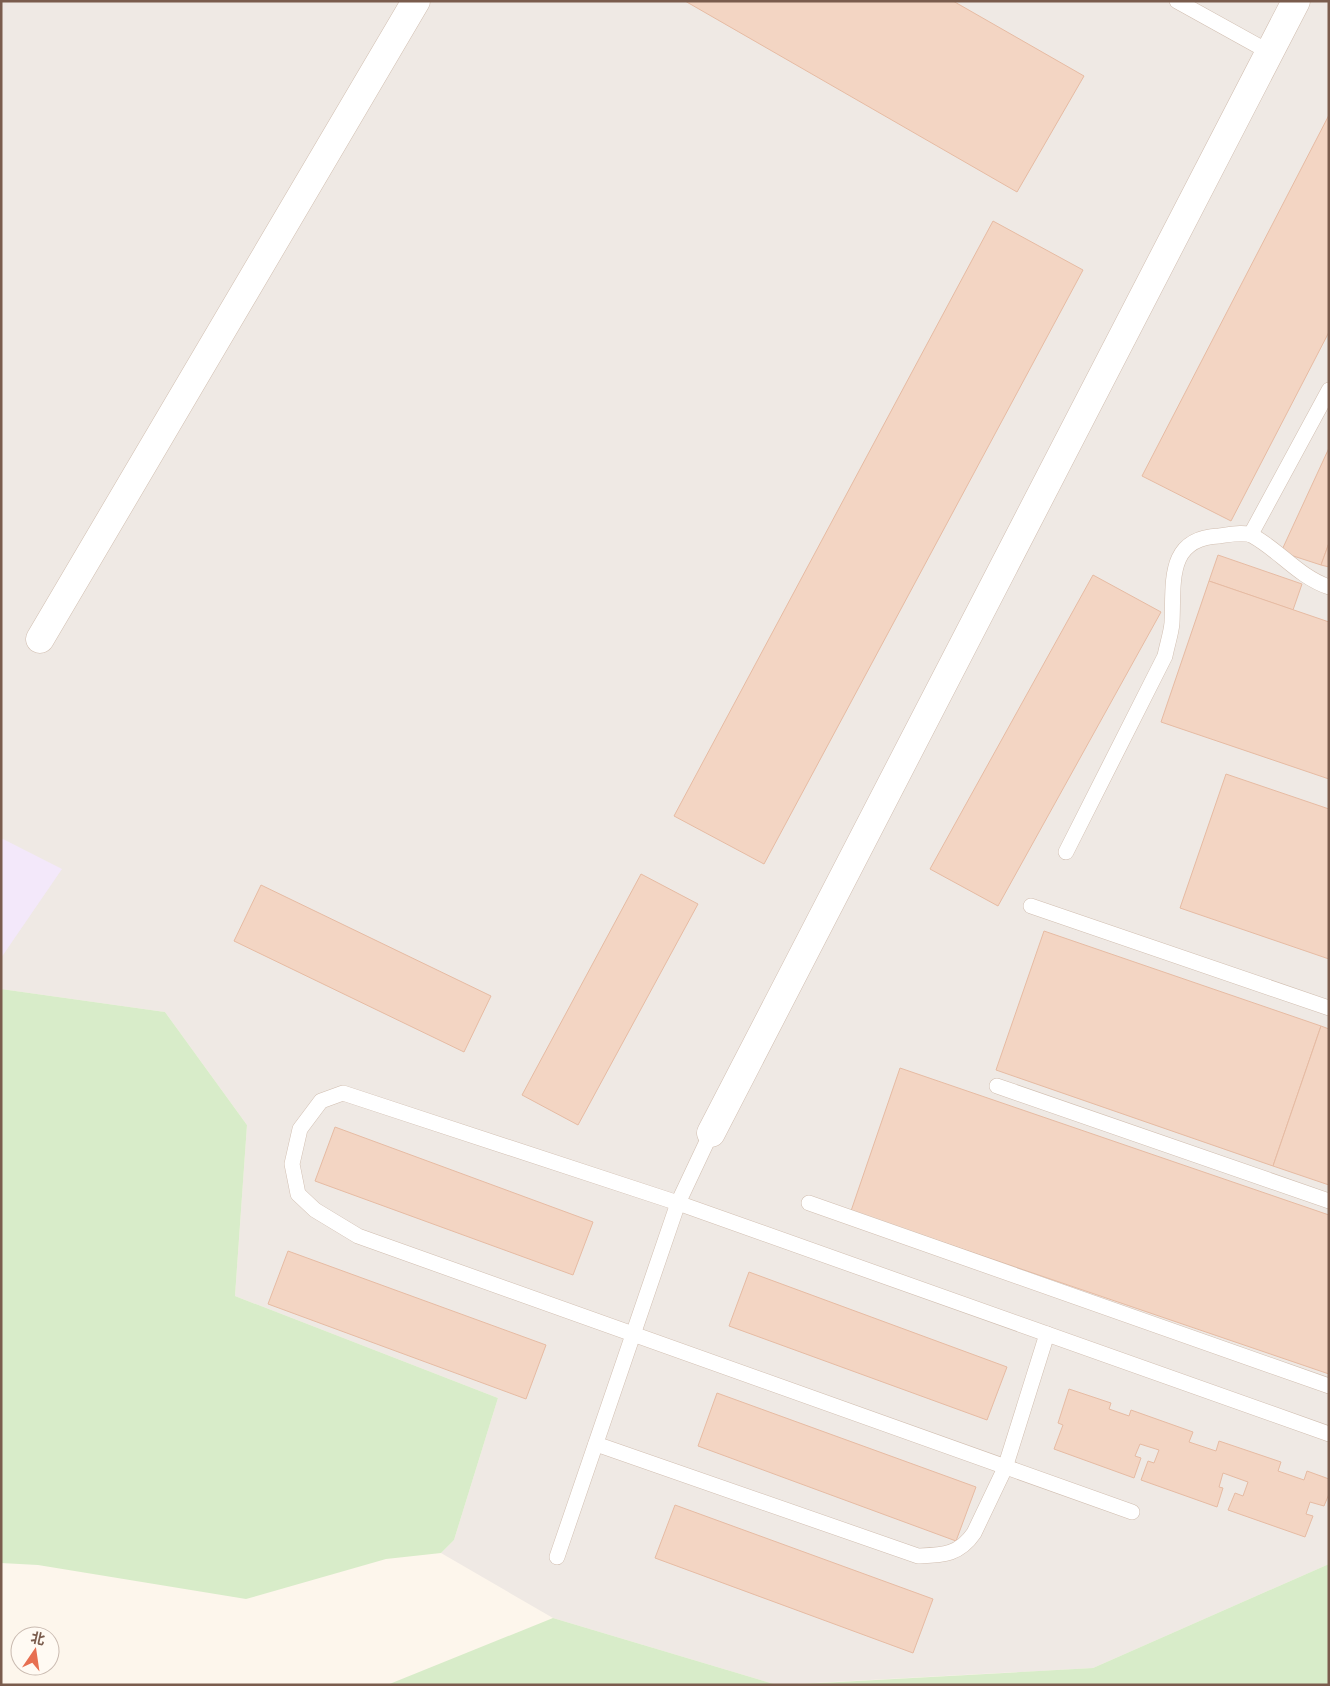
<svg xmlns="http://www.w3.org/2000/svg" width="1330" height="1686" viewBox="0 0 1330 1686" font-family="Helvetica,'Noto Sans SC',sans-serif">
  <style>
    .industrial { fill: #efe9e4 }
    .education { fill: #f3e8fa }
    .green { fill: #d8ecc9 }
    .building { fill: #f3d5c3; stroke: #e6bba3 }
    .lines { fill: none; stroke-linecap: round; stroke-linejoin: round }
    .service-casing { stroke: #d1beb0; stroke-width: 16 }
    .tertiary-casing { stroke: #d1beb0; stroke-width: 29 }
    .service { stroke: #fff; stroke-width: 15 }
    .tertiary { stroke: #fff; stroke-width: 28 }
  </style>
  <rect width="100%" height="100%" fill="#fdf6ec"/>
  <!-- industrial -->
  <polygon class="industrial" points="1,1 1329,1 1329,1564 1093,1668 777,1685 553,1618 441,1553 454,1540 498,1398 235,1296 247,1125 165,1012 1,989"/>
  <!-- education -->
  <polygon class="education" points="1,838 62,869 1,958"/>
  <!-- green -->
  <g class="green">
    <polygon points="1,989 165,1012 247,1125 235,1296 498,1398 454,1540 441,1553 386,1559 246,1599 38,1565 1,1563"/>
    <polygon points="1329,1564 1329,1685 784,1685 1093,1668"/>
    <polygon points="553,1618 777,1685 387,1685"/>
  </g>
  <!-- building -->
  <g class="building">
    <polygon points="685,1 953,1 1084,76 1017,192"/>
    <polygon points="1329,115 1329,332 1231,521 1142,476"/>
    <polygon points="993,221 1083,270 764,864 674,816"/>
    <polygon points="1329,448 1329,543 1321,565 1281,552"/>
    <polygon points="1329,543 1329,567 1321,565"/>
    <polygon points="1218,555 1302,584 1293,610 1209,581"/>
    <polygon points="1093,575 1161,612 998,906 930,869"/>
    <polygon points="1209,581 1329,622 1329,779 1161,722"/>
    <polygon points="1226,774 1329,809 1329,959 1180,908"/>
    <polygon points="641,874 698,904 578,1125 522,1095"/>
    <polygon points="261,885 491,996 464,1052 234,941"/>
    <polygon points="1044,931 1321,1026 1273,1166 996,1070"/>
    <polygon points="1321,1026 1329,1029 1329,1185 1273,1166"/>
    <polygon points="900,1068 1329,1215 1329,1374 851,1211"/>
    <polygon points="335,1127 593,1222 573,1275 315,1181"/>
    <polygon points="288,1251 546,1345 526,1399 268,1304"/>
    <polygon points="749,1272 1007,1367 987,1420 729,1326"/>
    <polygon points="1069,1389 1111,1403 1109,1409 1129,1416 1131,1410 1193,1432 1189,1442 1216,1451 1219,1441 1281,1462 1278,1471 1304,1480 1307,1471 1329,1479 1329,1494 1324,1506 1310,1502 1306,1514 1313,1516 1305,1537 1228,1510 1235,1493 1243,1496 1248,1482 1223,1473 1219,1487 1223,1488 1217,1507 1141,1480 1148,1461 1154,1463 1159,1450 1140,1444 1135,1456 1141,1458 1134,1478 1054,1449 1063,1425 1058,1423"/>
    <polygon points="717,1393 976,1487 956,1541 698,1446"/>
    <polygon points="675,1505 933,1599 913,1653 655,1558"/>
  </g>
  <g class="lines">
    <!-- service casing -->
    <g class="service-casing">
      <g id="service">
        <polyline points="1177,1 1269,52"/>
        <polyline points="1251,534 1329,390"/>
        <path d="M1066,852L1165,656C1167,645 1171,634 1172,623C1174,583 1166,538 1219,536C1228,535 1245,531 1253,536C1280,551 1299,577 1329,587"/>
        <polyline points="1031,906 1329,1008"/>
        <polyline points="997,1086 1329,1201"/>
        <polyline points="809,1203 1329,1386"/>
        <path d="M596,1444L918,1556C943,1555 959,1555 974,1533L1005,1468L1047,1334"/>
        <polyline points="1132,1512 358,1236 315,1210 298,1194 292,1164 300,1129 321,1101 343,1093 678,1203 1329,1434"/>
        <polyline points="557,1557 678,1203 711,1133"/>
      </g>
    </g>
    <!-- tertiary casing -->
    <g class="tertiary-casing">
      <g id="tertiary">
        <polyline points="40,639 416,1"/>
        <polyline points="711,1133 1296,1"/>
      </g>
    </g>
    <!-- service -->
    <use href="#service" class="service"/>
    <!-- tertiary -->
    <use href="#tertiary" class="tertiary"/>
  </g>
  <!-- border -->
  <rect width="1330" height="1686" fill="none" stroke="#7a5c4d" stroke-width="5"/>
  <!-- north arrow -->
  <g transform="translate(35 1651) rotate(13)"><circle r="24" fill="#fffaf3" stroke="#cabbb1"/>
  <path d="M0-4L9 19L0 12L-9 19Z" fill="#e76f51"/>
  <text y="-8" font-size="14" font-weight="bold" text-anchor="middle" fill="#7a5c4d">北</text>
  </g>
</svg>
